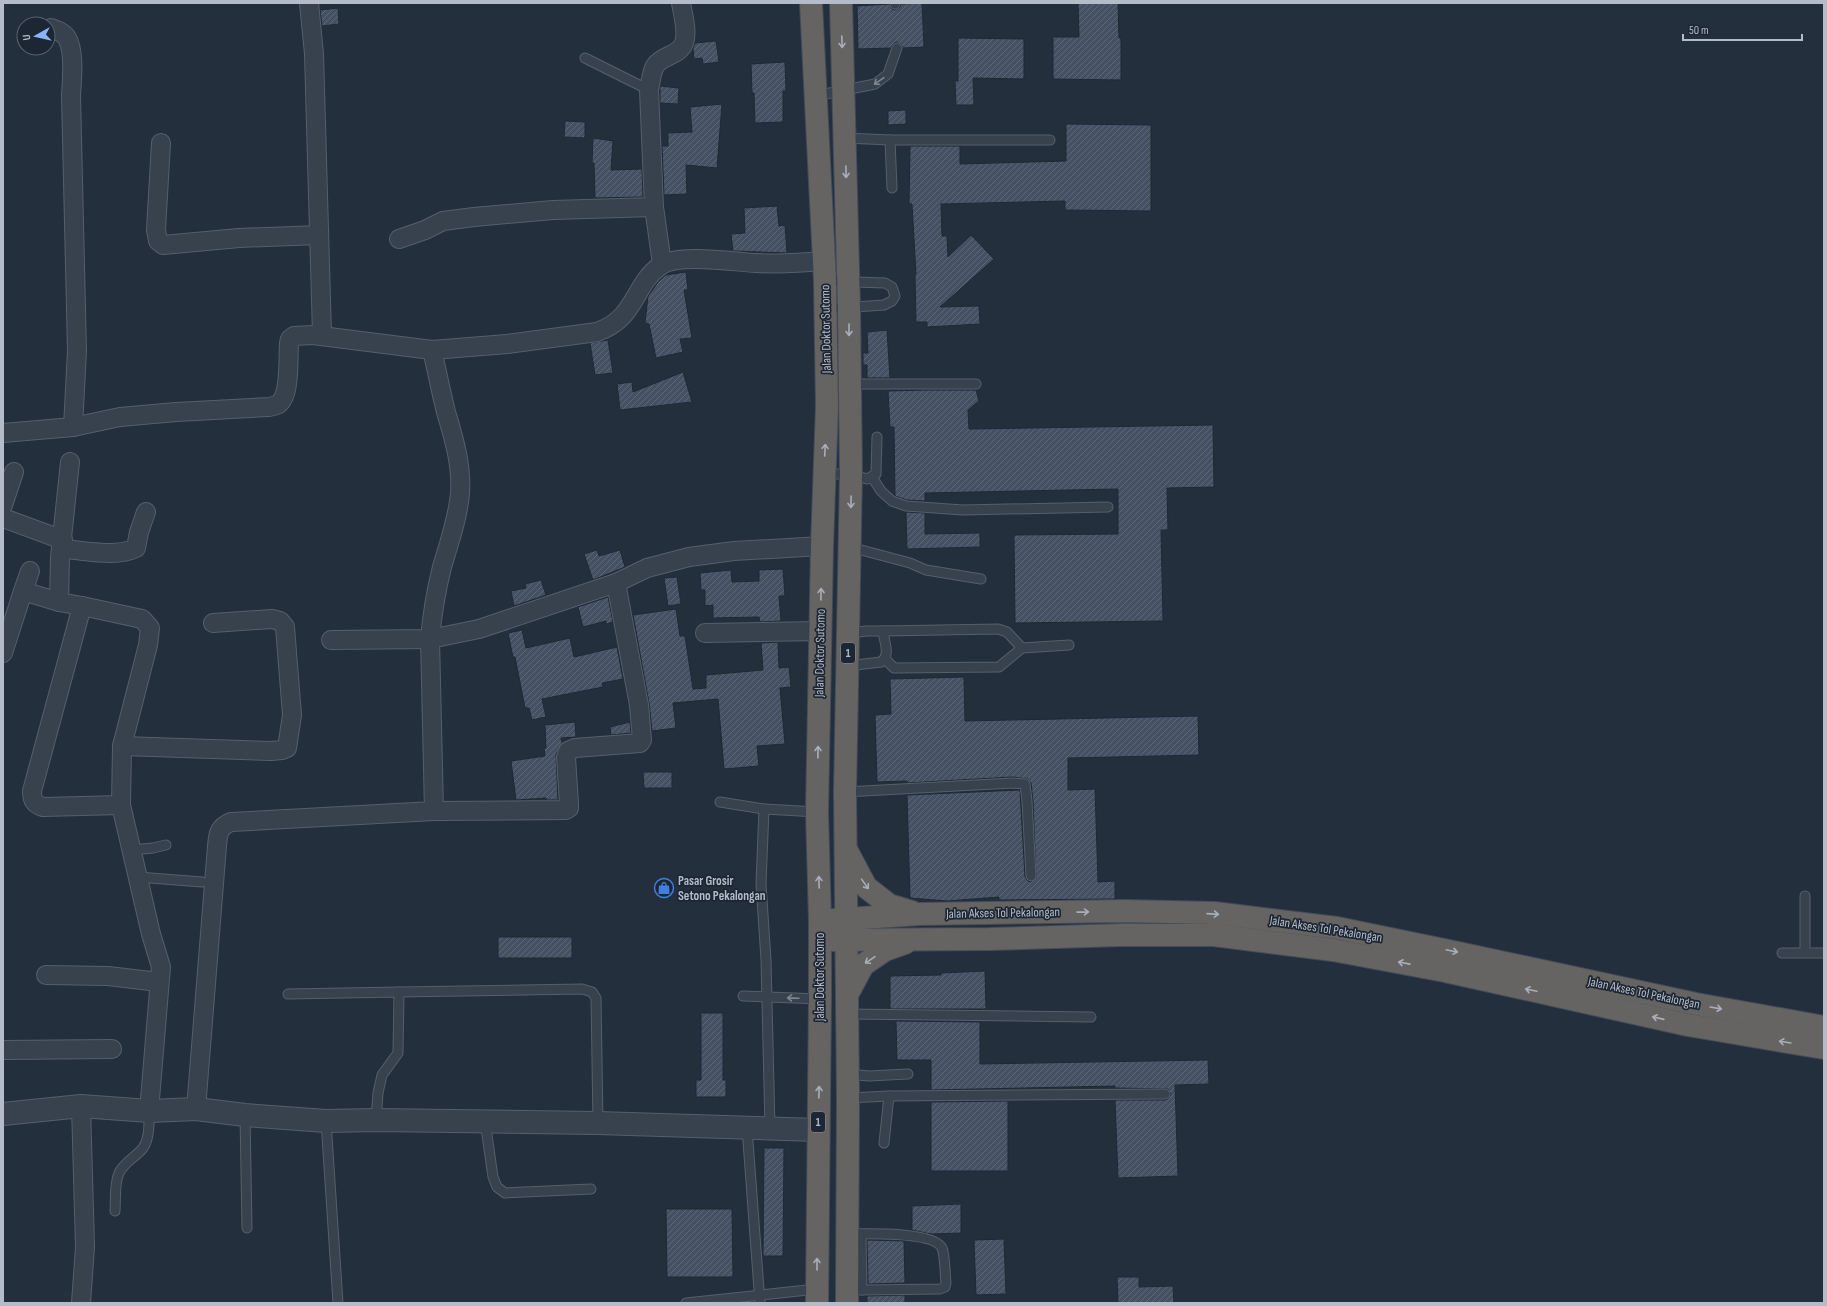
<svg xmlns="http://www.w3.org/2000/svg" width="1827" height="1306" viewBox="0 0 1827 1306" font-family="'Sofia Sans Condensed',sans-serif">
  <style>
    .building { fill: url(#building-hatch); stroke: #1f2835 }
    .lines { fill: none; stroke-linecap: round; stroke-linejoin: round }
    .service-casing { stroke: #565f6c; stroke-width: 11 }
    .minor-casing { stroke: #565f6c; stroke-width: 20 }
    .tertiary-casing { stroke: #565f6c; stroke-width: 24 }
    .trunk-casing { stroke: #434c59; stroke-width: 24 }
    .service { stroke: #38414e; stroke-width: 9 }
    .minor { stroke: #38414e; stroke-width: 18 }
    .tertiary { stroke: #38414e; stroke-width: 22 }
    .trunk { stroke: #656462; stroke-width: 22 }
    .oneway { stroke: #a8afba }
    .oneway2 { stroke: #7c8592 }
    .labels { text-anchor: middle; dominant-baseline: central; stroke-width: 3.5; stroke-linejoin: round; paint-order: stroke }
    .shield { fill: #1d2633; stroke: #878f9c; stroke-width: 1 }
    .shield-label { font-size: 12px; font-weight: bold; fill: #b4bcc9 }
    .street-label { font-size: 13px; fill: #b4bcc9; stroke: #1d2633 }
    .poi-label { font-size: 13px; font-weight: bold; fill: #b4bcc9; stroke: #1d2633; text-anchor: start }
  </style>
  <defs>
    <pattern id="building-hatch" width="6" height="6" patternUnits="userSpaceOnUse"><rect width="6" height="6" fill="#455162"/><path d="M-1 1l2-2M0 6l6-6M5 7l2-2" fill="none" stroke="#5d6877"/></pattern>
  </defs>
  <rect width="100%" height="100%" fill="#242f3e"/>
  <!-- building -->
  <g class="building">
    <polygon points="922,3 924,47 903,48 901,44 896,42 893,44 891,48 858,49 857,6 889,4 892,9 895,10 900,7 901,4"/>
    <polygon points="1078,3 1118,3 1119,38 1121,38 1121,80 1053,79 1053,37 1079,37"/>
    <polygon points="338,8 339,24 322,26 320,10"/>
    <polygon points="958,38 1024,39 1024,79 973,78 974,105 956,105 955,81 958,81"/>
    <polygon points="716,41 719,62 703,64 702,58 694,59 693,48 695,43"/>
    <polygon points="785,62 786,91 783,91 783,122 755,123 754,93 752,93 751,64"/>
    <polygon points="660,86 679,88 678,104 660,103"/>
    <polygon points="722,104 717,168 686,165 687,194 664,195 662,146 668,146 668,133 692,132 690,107"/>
    <polygon points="906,110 906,124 888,125 888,111"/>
    <polygon points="565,121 585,122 585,138 564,137"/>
    <polygon points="1066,124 1151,125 1151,211 1065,210 1065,201 941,204 942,236 947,236 948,257 971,235 994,259 940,307 979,306 980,324 927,327 927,322 916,322 915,274 916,274 912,204 909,204 910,146 960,146 960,164 1066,161"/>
    <polygon points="593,138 613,141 611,170 642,169 643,197 595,198 594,163 592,163"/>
    <polygon points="777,206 779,226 785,225 787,253 733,251 731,234 745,233 744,208"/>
    <polygon points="686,272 688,290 684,290 692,338 680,339 683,352 656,358 649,324 645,323 648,296 659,281 666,275"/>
    <polygon points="887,330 890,378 867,378 867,365 863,365 863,353 868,353 867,332"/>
    <polygon points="608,340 613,373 595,375 590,343"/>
    <polygon points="683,372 692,402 620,410 617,384 632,382 633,392"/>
    <polygon points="926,390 976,390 979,401 968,410 969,429 1213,425 1214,487 1167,488 1168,530 1161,530 1163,621 1015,623 1014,535 1118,534 1118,489 925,493 925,501 907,500 895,496 894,427 890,427 888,391"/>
    <polygon points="906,512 925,513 925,534 980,533 980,547 907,549"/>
    <polygon points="597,550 599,556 620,550 625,567 593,580 584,554"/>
    <polygon points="783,569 785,596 779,596 781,621 760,622 759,617 713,618 713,605 705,606 705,590 701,590 700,573 731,570 732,582 759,581 759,570"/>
    <polygon points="677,577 681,604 668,606 664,578"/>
    <polygon points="541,580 546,595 514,606 511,591 526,588 525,584"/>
    <polygon points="608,597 613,622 606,624 606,621 583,627 578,607"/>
    <polygon points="676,609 680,636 685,636 693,689 706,688 706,675 763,670 761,643 778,642 779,668 789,667 791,687 780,688 785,744 757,746 759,766 724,769 718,699 673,703 676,728 652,731 649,703 633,615"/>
    <polygon points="522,630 526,648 570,638 574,657 617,647 623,679 602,683 603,687 542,699 546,717 532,720 529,708 525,708 515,657 513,657 508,633"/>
    <polygon points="964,677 965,721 1198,716 1199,755 1068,758 1068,790 1095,789 1098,882 1115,881 1115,899 999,900 999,897 947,901 910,898 907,795 1020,790 1025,877 1028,881 1031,882 1036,878 1033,801 1031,783 1028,779 1012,777 907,783 907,781 877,782 875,715 891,714 890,679"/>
    <polygon points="575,722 576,737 561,738 562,743 556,754 558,800 546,800 546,798 516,800 511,761 545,756 544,748 546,748 545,725"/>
    <polygon points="630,722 631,733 611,735 610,727"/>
    <polygon points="643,772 672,772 672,788 644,788"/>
    <rect x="498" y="937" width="74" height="21"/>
    <polygon points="985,971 986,1009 890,1009 890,976 941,975 941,973"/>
    <polygon points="701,1013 723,1013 723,1080 726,1080 726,1097 696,1097 696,1080 701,1080"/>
    <polygon points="896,1021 980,1022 980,1064 1208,1060 1209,1084 1175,1085 1178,1176 1118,1178 1115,1100 1165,1100 1168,1099 1171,1094 1168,1089 1115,1088 1115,1086 931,1090 931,1060 897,1060"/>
    <polygon points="1008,1101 1008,1171 931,1171 931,1102"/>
    <polygon points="764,1148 784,1148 783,1256 763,1256"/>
    <polygon points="961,1204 961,1233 931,1234 912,1230 912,1206"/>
    <polygon points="666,1209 732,1209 733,1277 667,1277"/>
    <polygon points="1004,1239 1006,1294 976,1295 974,1240"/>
    <polygon points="867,1240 904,1241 905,1283 868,1284"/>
    <polygon points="1117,1277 1139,1277 1139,1287 1173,1286 1174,1303 1118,1303"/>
    <polygon points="905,1295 905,1303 867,1303 867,1296"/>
  </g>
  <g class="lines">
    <!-- service casing -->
    <g class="service-casing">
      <g id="service">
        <polyline points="895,3 895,4"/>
        <polyline points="585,58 649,90"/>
        <polyline points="815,96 875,84 888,74 897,48"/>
        <polyline points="845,138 890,140 1050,140"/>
        <polyline points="890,140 892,188"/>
        <polyline points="825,281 885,283 892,287 895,296 892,301 884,305 826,309"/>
        <polyline points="850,384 976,384"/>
        <polyline points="824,474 851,474 867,479 876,474 877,437"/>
        <polyline points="872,477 881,491 892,501 906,506 963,510 1108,507"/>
        <polyline points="850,547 910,563 926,570 981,579"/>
        <polyline points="883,631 998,629 1007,632 1022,648 1069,645"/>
        <polyline points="885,659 894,668 999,667 1022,648"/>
        <path d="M847,666L881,662C891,655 884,642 883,631H867L848,633"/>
        <polyline points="845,792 1012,783 1025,784 1027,801 1031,876"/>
        <polyline points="720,802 764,809 761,884 766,960 770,1128"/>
        <polyline points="764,809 817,812"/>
        <polyline points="131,850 153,848 166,845"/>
        <polyline points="138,877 202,882"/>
        <polyline points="1805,952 1805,896"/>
        <polyline points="1782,953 1824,953"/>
        <polyline points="399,992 582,989 592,992 596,998 598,1123"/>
        <polyline points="288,994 399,992 398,1053 382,1075 378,1093 376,1120"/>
        <polyline points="743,996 820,999"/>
        <polyline points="847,1014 1091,1017"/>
        <polyline points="848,1074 869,1076 908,1074"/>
        <polyline points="848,1098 889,1096 1165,1094"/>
        <polyline points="245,1115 247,1228"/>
        <polyline points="326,1121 338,1303"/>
        <polyline points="485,1121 493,1177 497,1187 505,1193 591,1189"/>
        <polyline points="747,1128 760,1303"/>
        <polyline points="884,1143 889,1096"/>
        <path d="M115,1211C116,1199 114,1184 119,1173C124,1162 136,1157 143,1148C150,1138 149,1122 149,1111"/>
        <polyline points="861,1234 862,1290"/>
        <path d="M847,1288L862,1290L940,1289L945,1287L946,1283C945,1274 945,1255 942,1248C933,1231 866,1234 848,1234"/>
        <polyline points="686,1303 817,1289"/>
      </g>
    </g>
    <!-- minor casing -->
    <g class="minor-casing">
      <g id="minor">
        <polyline points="309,3 314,54 322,335"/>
        <path d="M51,28C57,30 63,32 67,38C75,51 72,80 71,95L77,351L73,427"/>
        <polyline points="161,143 156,230 158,241 163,245 239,238 319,235"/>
        <polyline points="399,239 425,230 443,221 474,217 553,210 654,207"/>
        <path d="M662,264L654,207L649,90C651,82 651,73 655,66C662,55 679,56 684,43C688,32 683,15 681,3"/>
        <path d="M3,433L73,427L120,417L176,412L269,407C275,406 279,405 282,400C290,389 288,356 289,343L290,339L294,336L313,335L432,350L507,344L597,332C637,318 633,285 660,266C677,253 735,262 756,263C778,264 801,263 823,261"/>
        <path d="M70,462L60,557L59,602L82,606L32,791C32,800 34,804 43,807L121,805"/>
        <polyline points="3,505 14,472"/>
        <polyline points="3,518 63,540"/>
        <path d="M62,549C85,550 115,558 136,548L139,532L146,512"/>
        <polyline points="23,591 30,571"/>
        <polyline points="82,606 142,619 150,628 148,645 122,746 121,805 151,934 161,967 149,1111"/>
        <polyline points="705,633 820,631"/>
        <path d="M331,640L430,639C432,615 436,591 442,567C449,543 458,518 460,493C462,465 454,439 446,412C441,392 437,371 432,350"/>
        <polyline points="3,653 23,591 59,602"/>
        <polyline points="122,746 271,751 282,750 287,748 292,715 285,627 280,621 272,619 213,623"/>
        <polyline points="434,811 566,810 569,808 569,804 566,757 568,751 575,748 640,743 642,740 639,705 616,583"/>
        <polyline points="46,975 108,976 159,982"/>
        <polyline points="3,1050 112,1049"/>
        <path d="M196,1109L217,846C218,833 219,827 231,822L434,811L430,639L479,629L616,583L647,568L689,557L734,551L822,546"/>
        <polyline points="81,1303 85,1247 81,1106"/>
      </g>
    </g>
    <!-- tertiary casing -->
    <g class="tertiary-casing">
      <polyline id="tertiary" points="3,1114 81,1106 149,1111 196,1109 245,1115 326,1121 376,1120 598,1123 818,1130"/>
    </g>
    <!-- trunk casing -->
    <g class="trunk-casing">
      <g id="trunk">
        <polyline points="811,3 825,281 827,406 822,546 817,812 820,921 820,999 817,1303"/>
        <polyline points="841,3 849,308 851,474 845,792 848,1098 847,1303"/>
        <polyline points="848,853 866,887 889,905 912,912"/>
        <polyline points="833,920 919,914 1125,911 1214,913 1337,928 1449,951 1696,1004 1824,1027"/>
        <polyline points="832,940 990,939 1121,935 1214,935 1333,950 1445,971 1688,1025 1824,1048"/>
        <polyline points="848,993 863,965 885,950 905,943"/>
      </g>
    </g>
    <!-- service -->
    <use href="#service" class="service"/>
    <!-- minor -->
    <use href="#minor" class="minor"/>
    <!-- tertiary -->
    <use href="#tertiary" class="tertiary"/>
    <!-- trunk -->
    <use href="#trunk" class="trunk"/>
  </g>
  <!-- one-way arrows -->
  <defs><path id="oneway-shaft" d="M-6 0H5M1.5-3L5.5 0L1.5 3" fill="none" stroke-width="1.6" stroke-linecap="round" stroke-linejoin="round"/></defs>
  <g class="oneway">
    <use href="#oneway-shaft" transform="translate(842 42) rotate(88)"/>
    <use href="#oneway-shaft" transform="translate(846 172) rotate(89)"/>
    <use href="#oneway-shaft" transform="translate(849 330) rotate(90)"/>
    <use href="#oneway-shaft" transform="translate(825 450) rotate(-87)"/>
    <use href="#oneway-shaft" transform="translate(851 502) rotate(91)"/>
    <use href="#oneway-shaft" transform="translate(821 594) rotate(-89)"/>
    <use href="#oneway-shaft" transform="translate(818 752) rotate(-89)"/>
    <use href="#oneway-shaft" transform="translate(819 882) rotate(-92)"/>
    <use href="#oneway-shaft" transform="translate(865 884) rotate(55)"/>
    <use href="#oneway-shaft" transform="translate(1083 912) rotate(-1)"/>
    <use href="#oneway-shaft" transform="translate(1213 914) rotate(4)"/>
    <use href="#oneway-shaft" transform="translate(1452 951) rotate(12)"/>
    <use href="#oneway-shaft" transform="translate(870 960) rotate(146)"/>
    <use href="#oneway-shaft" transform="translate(1404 963) rotate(-169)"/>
    <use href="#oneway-shaft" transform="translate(1531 990) rotate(-168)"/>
    <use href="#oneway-shaft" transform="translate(1716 1008) rotate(10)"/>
    <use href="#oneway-shaft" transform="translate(1658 1018) rotate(-167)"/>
    <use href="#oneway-shaft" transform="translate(1785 1042) rotate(-171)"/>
    <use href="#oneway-shaft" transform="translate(819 1092) rotate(-89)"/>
    <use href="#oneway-shaft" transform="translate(817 1264) rotate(-90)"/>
  </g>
  <g class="oneway2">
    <use href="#oneway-shaft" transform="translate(879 81) rotate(145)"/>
    <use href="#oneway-shaft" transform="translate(793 998) rotate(-178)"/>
  </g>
  <!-- icons -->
  <defs>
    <g id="shop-ring" transform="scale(1)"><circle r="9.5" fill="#1d2633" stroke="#3f7fe0" stroke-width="1.5"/><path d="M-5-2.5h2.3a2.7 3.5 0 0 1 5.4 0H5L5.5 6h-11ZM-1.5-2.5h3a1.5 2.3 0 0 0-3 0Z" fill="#3f7fe0"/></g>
  </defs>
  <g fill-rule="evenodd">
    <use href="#shop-ring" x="664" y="888"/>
  </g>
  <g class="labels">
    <!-- shield labels -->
    <g class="shield">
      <rect x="841" y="643" width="14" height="20" rx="3"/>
      <rect x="811" y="1112" width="14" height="20" rx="3"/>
    </g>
    <g class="shield-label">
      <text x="848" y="653">1</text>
      <text x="818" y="1122">1</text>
    </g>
    <!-- street labels -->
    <g class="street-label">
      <text transform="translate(826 329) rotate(-91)">Jalan Doktor Sutomo</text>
      <text transform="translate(820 653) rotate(-89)">Jalan Doktor Sutomo</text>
      <text transform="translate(1003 913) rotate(-1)">Jalan Akses Tol Pekalongan</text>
      <text transform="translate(1326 929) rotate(9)">Jalan Akses Tol Pekalongan</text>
      <text transform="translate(820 977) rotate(-90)">Jalan Doktor Sutomo</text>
      <text transform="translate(1644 993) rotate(12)">Jalan Akses Tol Pekalongan</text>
    </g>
    <!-- poi labels -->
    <g class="poi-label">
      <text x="678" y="881">Pasar Grosir<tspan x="678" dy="15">Setono Pekalongan</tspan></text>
    </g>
  </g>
  <!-- border -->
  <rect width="1827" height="1306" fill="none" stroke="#b4bcc9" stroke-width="8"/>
  <!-- north arrow -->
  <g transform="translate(36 36) rotate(262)"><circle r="19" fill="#1d2633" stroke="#59626f"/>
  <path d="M0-3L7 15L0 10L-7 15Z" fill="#8ab4f8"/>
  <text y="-6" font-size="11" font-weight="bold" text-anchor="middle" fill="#b4bcc9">U</text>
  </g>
  <!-- scale -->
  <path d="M1683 34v6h119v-6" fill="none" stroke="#b4bcc9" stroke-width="2"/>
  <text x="1689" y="34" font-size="12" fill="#b4bcc9" stroke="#1d2633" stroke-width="3" paint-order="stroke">50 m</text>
</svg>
